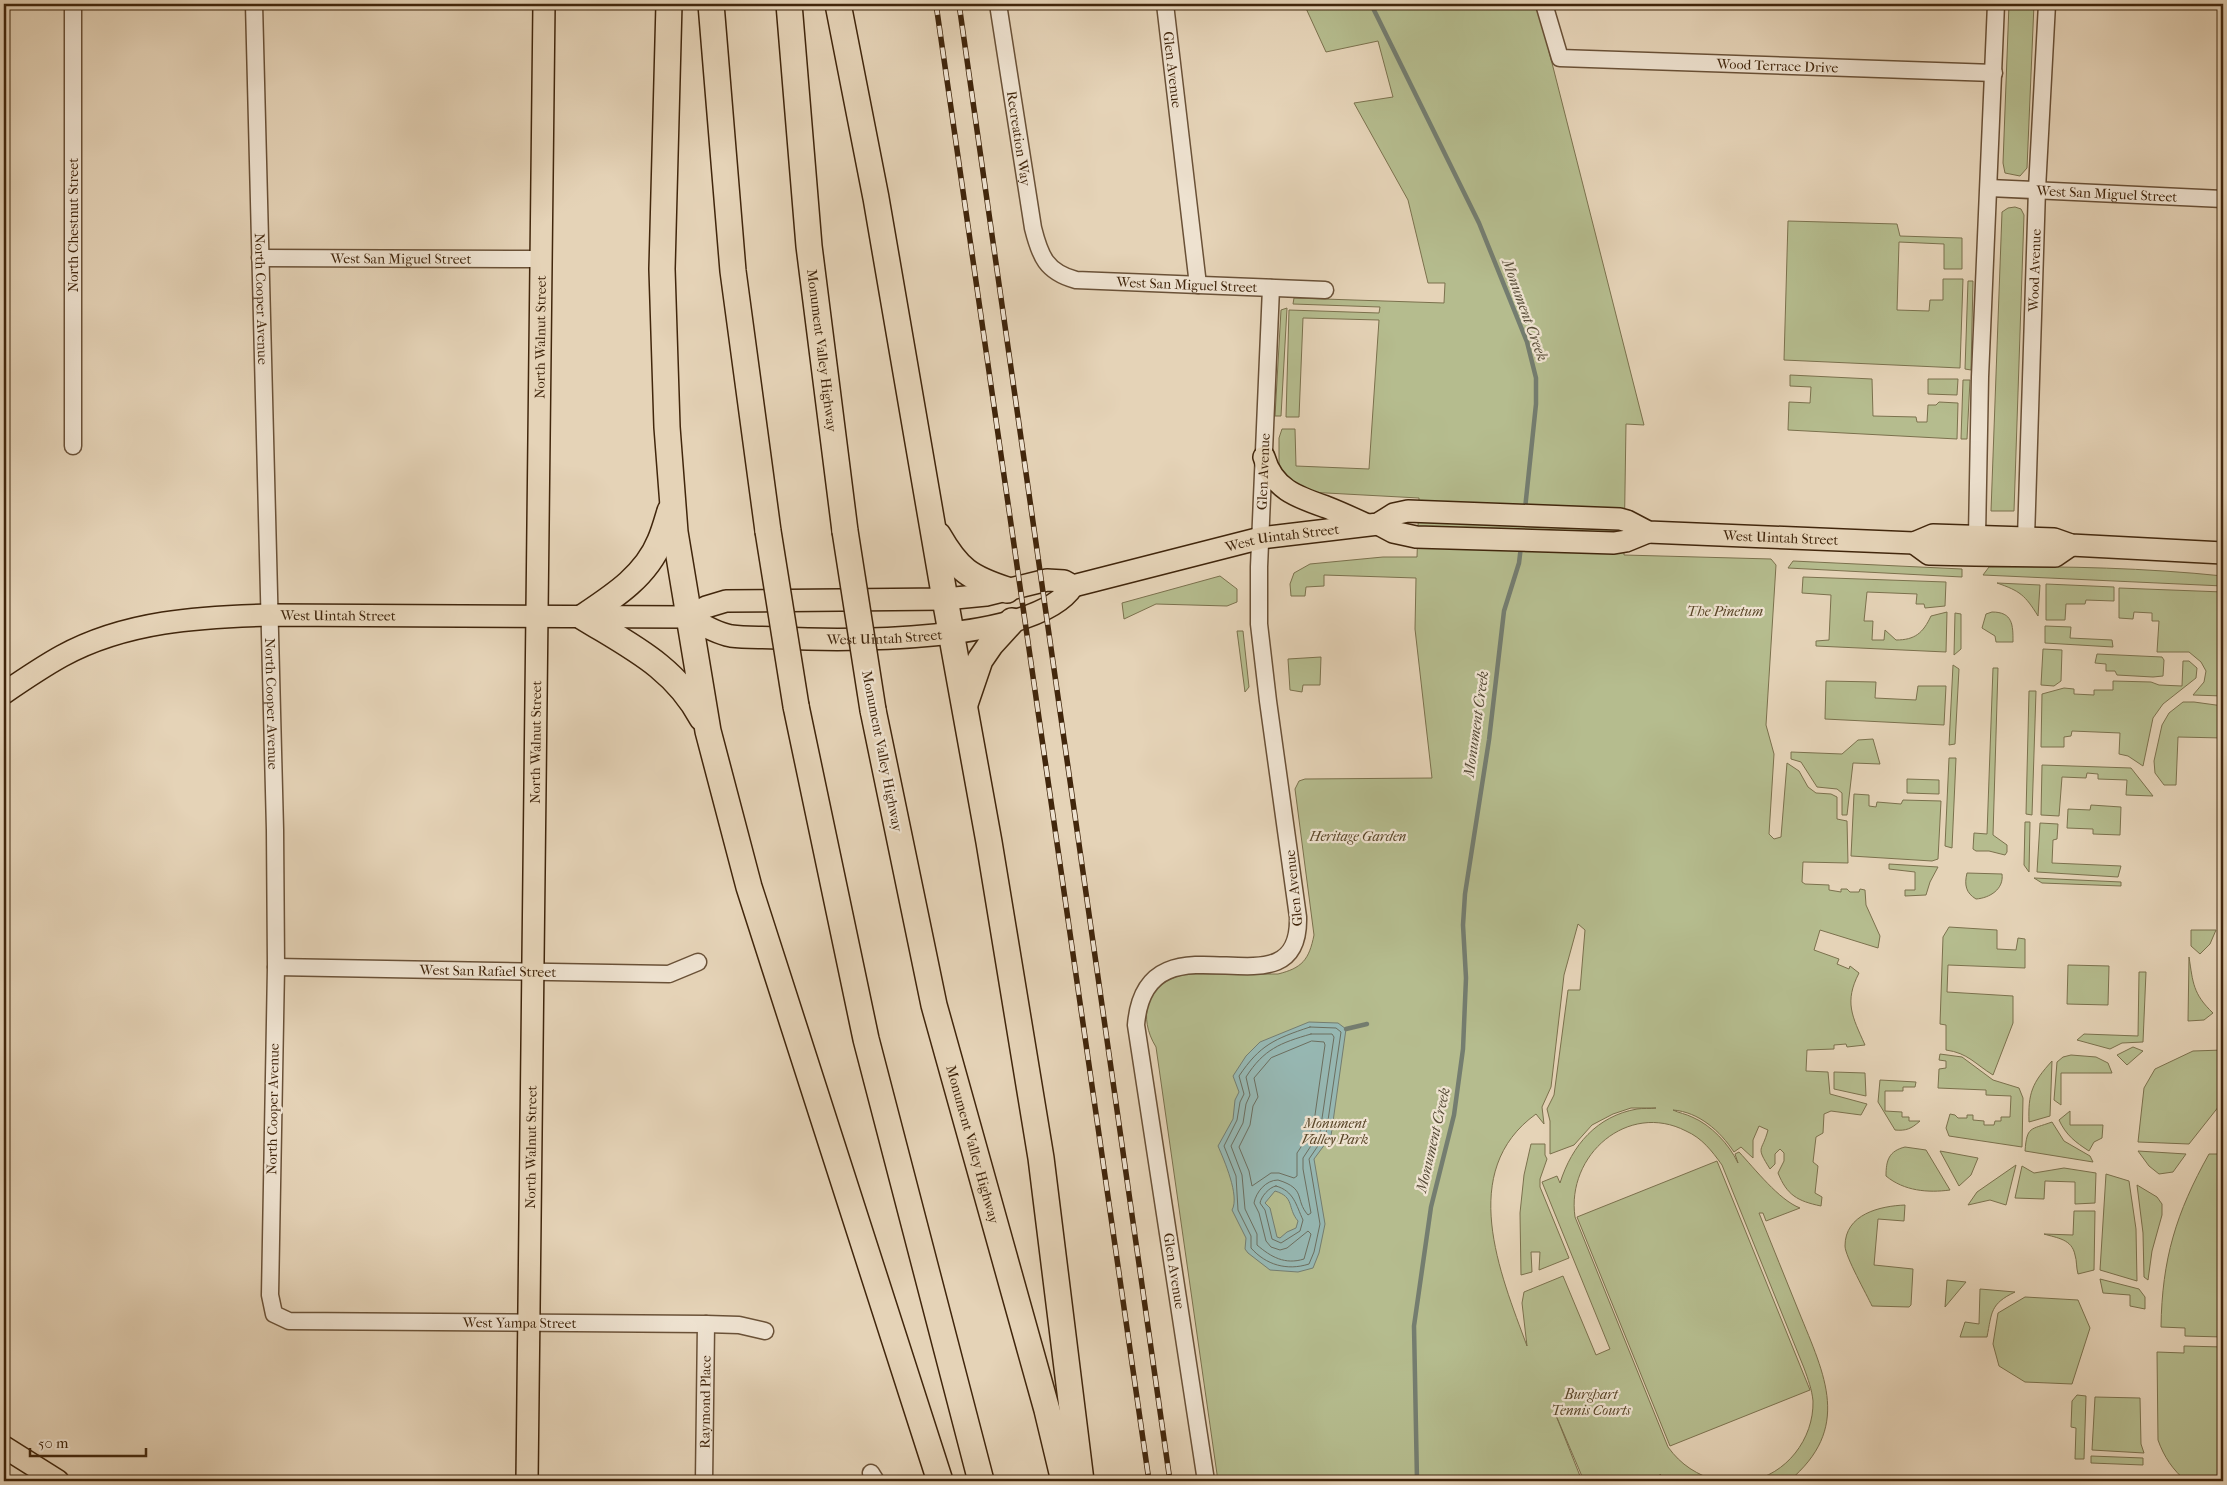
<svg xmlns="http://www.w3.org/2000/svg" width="2227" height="1485" viewBox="0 0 2227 1485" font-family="'IM FELL French Canon',serif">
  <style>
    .green { fill: #b5bc8e; stroke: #7b714d; fill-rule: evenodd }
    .water { fill: #96b7b2; stroke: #747d70; fill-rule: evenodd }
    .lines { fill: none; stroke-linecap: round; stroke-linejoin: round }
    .shore { stroke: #6c6e5f; stroke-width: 1 }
    .stream { stroke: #747d70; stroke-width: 4.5 }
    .minor-casing { stroke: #6a5137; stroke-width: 19 }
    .major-casing { stroke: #41260c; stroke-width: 24 }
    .highway-casing { stroke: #41260c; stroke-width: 28 }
    .minor { stroke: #eee2d0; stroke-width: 16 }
    .major { stroke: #e5d3b7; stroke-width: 21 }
    .highway { stroke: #e5d3b7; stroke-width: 25 }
    .rail-casing { stroke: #41260c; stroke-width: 5.5 }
    .rail { stroke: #eee2d0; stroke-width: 4; stroke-dasharray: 11; stroke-linecap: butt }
    .highway-bridge-casing { stroke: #41260c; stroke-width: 28; stroke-linecap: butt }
    .highway-bridge { stroke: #e5d3b7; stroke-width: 25 }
    .labels { text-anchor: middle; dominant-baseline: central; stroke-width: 4.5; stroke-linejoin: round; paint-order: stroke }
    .street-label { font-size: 14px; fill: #41260c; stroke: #eee2d0 }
    .park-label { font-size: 14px; font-style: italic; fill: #584426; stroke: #eee2d0 }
    .water-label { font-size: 15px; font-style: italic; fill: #564a36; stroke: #eee2d0 }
  </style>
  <rect width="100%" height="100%" fill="#e5d3b7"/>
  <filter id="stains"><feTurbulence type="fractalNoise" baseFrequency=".004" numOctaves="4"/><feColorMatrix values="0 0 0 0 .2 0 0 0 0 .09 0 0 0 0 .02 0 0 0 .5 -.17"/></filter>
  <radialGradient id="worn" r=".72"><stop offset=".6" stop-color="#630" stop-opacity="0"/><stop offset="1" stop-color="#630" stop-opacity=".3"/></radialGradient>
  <!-- green -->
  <g class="green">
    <path d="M1304,4H1537L1644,425L1626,424L1624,555L1771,559L1776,565L1766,725L1774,754L1769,834L1774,839L1781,837L1787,763L1799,771L1808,787L1816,793L1831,794L1837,797V819L1847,821L1848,863L1803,862L1802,882L1805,884L1829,885V890L1841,892V889H1847L1850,892H1859L1860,889L1865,890L1866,905L1880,936L1878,948L1820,930L1814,950L1839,959L1837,964L1849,969L1850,966L1859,973C1844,1002 1852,1016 1865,1045L1847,1047L1846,1044L1834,1045V1049L1807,1050L1806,1071L1828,1072L1830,1094L1867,1104L1861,1115L1831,1111L1824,1114L1823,1133L1816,1137L1813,1162L1818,1166L1815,1193L1822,1197L1821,1206C1797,1201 1787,1195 1778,1173L1784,1161V1153L1780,1149L1775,1154V1164L1770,1169C1755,1145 1762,1153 1768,1130L1759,1126L1753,1140V1158L1741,1147L1734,1152C1720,1131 1699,1112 1673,1110C1679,1113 1686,1114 1692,1117C1711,1125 1729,1144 1738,1163L1735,1154L1739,1152C1755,1169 1779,1200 1800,1208L1766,1221L1763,1213H1759C1772,1246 1786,1279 1799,1312C1825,1376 1852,1428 1789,1481H1749C1786,1475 1814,1439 1813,1401C1812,1390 1808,1379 1804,1368L1722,1165C1712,1151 1702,1138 1686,1131C1628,1101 1566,1155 1575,1217L1668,1447C1681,1465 1697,1475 1718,1481H1663L1660,1474L1662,1481H1584L1555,1413L1582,1481H1218L1156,1047C1138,1018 1145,984 1182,975C1191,973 1203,974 1213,974C1234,974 1256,974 1278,974C1302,968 1309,960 1314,935L1295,789L1299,781L1305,779L1432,778L1415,629L1416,578L1324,575V586L1306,587L1305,596H1291L1290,584L1294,573L1310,564L1383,557H1417L1419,498L1308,492L1279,472V438L1282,429H1295L1296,466L1369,469L1379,320L1303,318L1299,417H1286L1289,310L1379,313L1380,307L1293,304L1294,298L1444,303L1445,283H1428L1408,200L1354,103L1393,97L1378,41L1326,52ZM1578,924L1585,930L1580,990H1568L1554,1095L1547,1109L1550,1121V1154L1574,1145L1592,1125L1613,1114L1631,1108H1656C1650,1109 1643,1108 1637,1109C1597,1116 1572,1145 1560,1183L1557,1176L1542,1182L1610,1349L1596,1355L1563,1276L1524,1292L1522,1303L1527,1346C1500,1273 1457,1171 1536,1114L1544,1124L1542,1107L1551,1087L1564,975Z"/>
    <polygon points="2009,4 2034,4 2027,168 2020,176 2005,173 2003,163"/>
    <polygon points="2015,207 2021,209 2024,215 2014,511 1991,511 2002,212 2008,208"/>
    <polygon points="1788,221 1897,224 1900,236 1962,238 1962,269 1944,269 1944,244 1899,242 1897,310 1929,311 1930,300 1943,300 1943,279 1963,279 1960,368 1784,360"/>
    <polygon points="1968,281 1973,281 1971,370 1965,369"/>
    <polygon points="1287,308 1281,416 1275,416 1281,310"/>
    <polygon points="1790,375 1872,379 1873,416 1916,417 1917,422 1927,422 1928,405 1936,405 1939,402 1958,403 1957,439 1788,430 1789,402 1810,403 1811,387 1790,386"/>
    <polygon points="1928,379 1958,379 1957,395 1928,394"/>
    <polygon points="1963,380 1970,380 1967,439 1961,439"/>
    <polygon points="1793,561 1962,569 1962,577 1788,568"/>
    <path d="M1989,567C2067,566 2146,568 2223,576V586L1983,575Z"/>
    <polygon points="1220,576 1237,589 1237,602 1227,606 1156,604 1124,619 1122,603"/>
    <path d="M1803,577L1946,582L1945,606L1925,608L1924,604H1916L1917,594L1867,592L1864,621H1873L1872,640H1884L1885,630L1896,640C1915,640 1923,633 1931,616L1947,612L1946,652L1816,646V641L1829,640L1831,595L1802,593Z"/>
    <path d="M1997,583L2040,585L2038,616C2025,595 2020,591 1997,583Z"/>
    <polygon points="2046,584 2114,587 2114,601 2086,600 2085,604 2066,604 2065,620 2046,620"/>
    <polygon points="2119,588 2223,592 2223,696 2193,695 2204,682 2206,671 2201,662 2189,652 2157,652 2159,621 2152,621 2152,613 2134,612 2133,619 2119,618"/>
    <path d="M1992,612C2013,612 2013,625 2013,642H1996L1995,636L1982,628L1986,614Z"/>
    <polygon points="1955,613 1961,614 1961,649 1954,655"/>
    <polygon points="2045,626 2071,627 2070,638 2112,640 2113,647 2045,643"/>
    <polygon points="1237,631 1243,631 1249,687 1245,692"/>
    <polygon points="2043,649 2062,650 2061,681 2054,686 2041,685"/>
    <polygon points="2097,654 2162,657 2164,660 2163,676 2153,677 2117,675 2115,671 2106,671 2106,664 2095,663"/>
    <polygon points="1321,657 1320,685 1303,685 1302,692 1290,690 1288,659"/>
    <polygon points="2183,661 2189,661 2197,668 2196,678 2163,704 2153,718 2143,766 2128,756 2119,754 2120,733 2072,731 2071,736 2064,737 2064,747 2041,747 2042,694 2064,688 2074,689 2074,694 2094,695 2094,690 2113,690 2113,681 2151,682 2159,685 2182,686"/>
    <polygon points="1953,665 1959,669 1955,744 1949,745"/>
    <polygon points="1993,668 1998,668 1993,835 2007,845 2007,852 2005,855 1989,851 1976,851 1973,849 1974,833 1987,834"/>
    <polygon points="1826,681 1876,682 1875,698 1916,700 1918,686 1946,686 1944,725 1825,719"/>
    <polygon points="2029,691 2036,691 2032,815 2026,814"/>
    <polygon points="2183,702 2194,702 2223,706 2223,738 2178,737 2176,785 2164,785 2155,773 2154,761 2162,725 2169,713"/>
    <polygon points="1873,739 1880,764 1853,763 1847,815 1842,815 1842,793 1837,789 1817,787 1801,762 1791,759 1791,752 1842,754 1858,740"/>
    <polygon points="1949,758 1956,758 1952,848 1945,846"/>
    <polygon points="2042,765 2131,768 2153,796 2126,795 2127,780 2098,779 2098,774 2087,773 2086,778 2062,777 2059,816 2041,815"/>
    <polygon points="1907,779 1939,780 1939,794 1907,793"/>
    <polygon points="1854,794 1869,795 1869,806 1876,807 1877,802 1901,804 1903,800 1941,801 1938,859 1932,861 1851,856"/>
    <polygon points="2091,805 2121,807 2120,835 2093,834 2093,829 2067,828 2068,809 2090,810"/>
    <polygon points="2025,822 2030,822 2029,872 2024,865"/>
    <polygon points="2040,823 2058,824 2057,839 2053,840 2052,863 2121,866 2118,877 2037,872"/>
    <polygon points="1889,864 1938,867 1930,882 1926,895 1905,896 1905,890 1915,890 1915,872 1889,869"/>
    <path d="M1967,873L2002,874C2004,889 1990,898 1976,899C1966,893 1964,885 1967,873Z"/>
    <polygon points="2034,878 2121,882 2121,886 2042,883"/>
    <path d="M1949,927L1997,930V949L2016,950L2018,938L2025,939V968L1948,965L1947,992L2013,996V1023L1993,1075C1975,1064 1968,1053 1946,1050V1025L1940,1024L1943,937Z"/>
    <polygon points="2191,930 2216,930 2210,944 2200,954 2191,946"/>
    <path d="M2189,957C2193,983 2193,994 2213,1013L2204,1020L2188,1021Z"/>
    <polygon points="2068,965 2109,966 2108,1005 2067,1004"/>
    <polygon points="2139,972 2146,972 2143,1042 2122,1043 2110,1049 2077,1040 2084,1034 2138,1036"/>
    <polygon points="2133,1047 2143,1051 2127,1065 2117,1055"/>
    <polygon points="2223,1050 2223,1101 2189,1144 2138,1142 2144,1088 2155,1069 2193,1051"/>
    <polygon points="1940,1054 1962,1057 1993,1080 2019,1088 2023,1098 2022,1147 1949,1136 1946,1128 1950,1114 1955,1115 1958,1118 1967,1118 1967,1115 1973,1115 1973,1120 1984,1121 1984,1125 1994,1125 1995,1121 2001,1121 2001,1117 2010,1117 2011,1096 1986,1095 1986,1090 1938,1088 1939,1069 1946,1068 1946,1061 1939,1060"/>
    <polygon points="2071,1055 2096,1057 2108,1063 2112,1073 2061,1073 2061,1105 2054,1100 2057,1062 2063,1057"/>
    <path d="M2052,1061L2050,1116L2029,1122C2028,1093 2032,1083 2052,1061Z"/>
    <polygon points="1834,1072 1865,1073 1866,1096 1834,1089"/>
    <path d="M1880,1080L1916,1082L1915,1087H1903V1091H1885V1111L1902,1112V1117H1909V1121H1920C1911,1129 1906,1131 1895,1130L1878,1102Z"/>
    <path d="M2070,1111V1125H2103L2102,1138L2094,1142L2089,1151C2075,1142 2066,1135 2059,1120Z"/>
    <path d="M2052,1122L2064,1141L2090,1156L2093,1162L2025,1151C2027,1126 2030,1130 2052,1122Z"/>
    <polygon points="1531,1144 1545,1144 1545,1155 1547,1159 1540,1179 1540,1187 1569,1258 1539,1270 1540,1252 1531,1252 1532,1272 1521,1275 1520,1213 1524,1175"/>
    <path d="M1905,1147L1926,1150L1950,1190C1928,1193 1904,1191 1886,1176C1886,1160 1889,1151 1905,1147Z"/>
    <polygon points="1940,1151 1978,1158 1971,1175 1959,1186"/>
    <polygon points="2138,1151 2186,1154 2173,1172 2159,1174 2149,1166"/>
    <path d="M2209,1154H2223V1337L2185,1336V1328L2161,1327C2162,1259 2176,1213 2209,1154Z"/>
    <polygon points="1717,1161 1810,1390 1670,1446 1577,1217"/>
    <polygon points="2016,1165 2006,1205 1990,1200 1968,1205 1977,1192"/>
    <polygon points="2022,1166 2034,1173 2064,1168 2096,1173 2095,1203 2075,1204 2075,1182 2045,1181 2044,1199 2015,1198"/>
    <polygon points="2106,1174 2129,1181 2136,1229 2137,1281 2100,1270"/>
    <polygon points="2137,1185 2157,1197 2162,1204 2162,1215 2152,1251 2148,1280 2144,1277 2143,1233"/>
    <path d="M1905,1205L1904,1221L1878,1219L1874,1265L1913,1269L1911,1305L1909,1307L1872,1306C1867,1295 1845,1256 1845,1246C1845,1214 1880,1206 1905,1205Z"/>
    <path d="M2074,1211H2095L2094,1270L2078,1274C2076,1267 2077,1261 2075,1255C2072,1239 2057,1238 2044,1234L2073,1235Z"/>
    <polygon points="2100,1279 2139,1289 2145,1297 2145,1309 2130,1306 2130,1295 2103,1293"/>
    <polygon points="1947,1280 1966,1282 1945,1307"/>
    <path d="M1980,1289L2015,1292C1990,1304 1992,1312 1987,1337H1960L1965,1322L1979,1324Z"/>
    <polygon points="2025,1297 2078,1300 2090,1328 2072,1384 2025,1382 1999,1366 1993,1344 1998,1313"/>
    <path d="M2184,1346L2223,1347V1470L2216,1481H2186C2173,1470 2164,1457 2158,1440L2157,1352L2184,1353Z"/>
    <polygon points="2077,1395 2086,1396 2084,1459 2075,1459 2076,1428 2071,1427 2072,1401"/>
    <polygon points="2095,1397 2140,1398 2141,1444 2144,1453 2092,1450"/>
    <polygon points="2091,1456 2143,1458 2143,1465 2091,1463"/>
  </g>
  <!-- water -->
  <path class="water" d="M1309,1022L1338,1023L1346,1029L1331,1136L1314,1159L1325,1224L1319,1253L1313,1268L1298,1272L1270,1270L1248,1253L1245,1249L1246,1238L1232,1210C1240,1196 1224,1160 1218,1146L1233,1119L1235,1100L1239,1092L1233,1076L1246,1056L1260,1042ZM1275,1191C1295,1197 1287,1208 1298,1221L1296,1228L1287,1232L1280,1238L1277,1237L1270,1208L1265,1203Z"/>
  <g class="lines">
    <!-- shore -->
    <g class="shore">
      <path d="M1310,1027L1336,1028L1341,1032L1326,1134L1309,1159L1320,1224L1314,1252L1309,1264C1287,1271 1266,1265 1251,1248V1236L1238,1210L1236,1176L1224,1146L1237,1120L1240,1102L1244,1094L1239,1076C1260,1045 1274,1039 1310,1027Z"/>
      <path d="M1311,1034H1332L1334,1037L1320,1132L1303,1158V1169L1311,1213L1308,1215C1294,1199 1307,1189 1278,1180C1266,1180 1256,1192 1254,1203L1259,1213L1266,1241L1271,1247L1280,1250L1287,1248L1308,1231L1311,1234L1304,1259C1285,1265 1271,1257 1257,1245V1234L1245,1209L1242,1175L1231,1146L1243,1123L1246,1104L1250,1095L1246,1077C1264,1049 1280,1043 1311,1034Z"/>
      <polygon points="1312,1041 1324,1042 1325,1045 1313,1129 1297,1153 1297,1176 1294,1178 1279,1173 1271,1173 1252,1186 1249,1171 1239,1147 1250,1125 1253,1106 1258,1097 1254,1078 1271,1058"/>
      <path d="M1276,1186C1294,1191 1296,1205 1303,1220L1300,1231L1281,1243L1272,1239L1265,1210L1260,1203C1261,1197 1269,1187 1276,1186Z"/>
    </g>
    <!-- stream -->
    <g class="stream">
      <polyline points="1371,4 1479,223 1527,342 1536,378 1536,404 1525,509"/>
      <polyline points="1346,1029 1367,1024"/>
      <polyline points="1417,1481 1414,1326 1431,1207 1454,1115 1463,1049 1466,978 1463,925 1465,894 1489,740 1504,611 1519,563 1521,546"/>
    </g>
    <!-- minor casing -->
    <g class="minor-casing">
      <g id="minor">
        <path id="s1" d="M254,4L275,830L276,967L270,1295L274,1314L289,1321L706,1324L739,1325L765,1331"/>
        <path id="s2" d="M998,4L1033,228C1040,256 1046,272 1076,280L1325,290"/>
        <path id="s3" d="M1165,4L1198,285"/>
        <path id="s4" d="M1544,4L1560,58L1994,73"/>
        <path id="s5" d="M1989,188L2223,199"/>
        <path id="s6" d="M260,258L542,259"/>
        <polyline points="73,446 73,4"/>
        <polyline points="1977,536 1980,377 1996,4"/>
        <path id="s7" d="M2026,538L2037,189L2047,4"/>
        <path id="s8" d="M276,967L669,974L698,962"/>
        <polyline points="871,1473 876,1481"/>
        <path id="s9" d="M704,1481L706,1324"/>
        <path id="s10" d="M1206,1481L1136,1025C1146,902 1301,1025 1298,917L1268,701L1259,624V567L1271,288"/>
      </g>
    </g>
    <!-- major casing -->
    <g class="major-casing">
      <g id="major">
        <path d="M1264,457C1273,489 1297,497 1326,507C1339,512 1352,518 1365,524"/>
        <polyline points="1378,524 1393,532 1416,537 1614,543 1626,541 1648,532"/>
        <polyline points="1914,543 1929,554 1975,555 2055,556 2071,545"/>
        <path id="s11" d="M689,617L706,607L726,601L945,599L986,595L1047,580L1064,581L1073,586L1261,538L1378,524L1394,514L1408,511L1620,519L1627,521L1648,532L1914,543L1933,535L2054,539L2071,545L2223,553"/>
        <path id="s12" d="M4,693C23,680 42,667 62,656C126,621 199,617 270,615L689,617C702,625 716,633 731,636C746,638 762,637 777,638C841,641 1036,644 1073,586"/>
        <polyline points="4,1447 58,1481"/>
        <path id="s13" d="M527,1481L544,4"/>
      </g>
    </g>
    <!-- highway casing -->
    <g class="highway-casing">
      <g id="highway">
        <polyline points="669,4 662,269 667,427 675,532 708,731 749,887 940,1481"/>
        <polyline points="711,4 733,271 768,531"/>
        <path id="s14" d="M789,4L809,246L845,531"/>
        <polyline points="838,4 876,198 945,599 989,842 1041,1158 1081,1481"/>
        <path d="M670,511C667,521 664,532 660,541C646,576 613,597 583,617C630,646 675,667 702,718"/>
        <path d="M938,535C958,570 970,578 1007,590"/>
        <polyline points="965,704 980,660 991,644 1012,621"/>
        <polyline points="796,706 866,1039 981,1481"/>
        <path id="s15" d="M873,710L934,1005L1047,1410L1064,1481"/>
      </g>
    </g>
    <!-- minor -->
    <use href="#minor" class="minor"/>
    <!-- major -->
    <use href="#major" class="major"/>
    <!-- highway -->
    <use href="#highway" class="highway"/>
    <!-- rail casing -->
    <g class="rail-casing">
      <g id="rail">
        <polyline points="936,4 1149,1481"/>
        <polyline points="959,4 1170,1481"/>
      </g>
    </g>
    <!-- rail -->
    <use href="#rail" class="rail"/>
    <!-- highway-bridge casing -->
    <g class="highway-bridge-casing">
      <g id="highway-bridge">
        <polyline points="768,531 796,706"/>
        <polyline points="845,531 873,710"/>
      </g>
    </g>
    <!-- highway-bridge -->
    <use href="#highway-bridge" class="highway-bridge"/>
  </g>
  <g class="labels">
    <!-- street labels -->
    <g class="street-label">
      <text stroke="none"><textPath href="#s4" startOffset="274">Wood Terrace Drive</textPath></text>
      <text stroke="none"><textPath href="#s3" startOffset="66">Glen Avenue</textPath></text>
      <text stroke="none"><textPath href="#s2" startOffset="136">Recreation Way</textPath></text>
      <text stroke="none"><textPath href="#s5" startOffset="118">West San Miguel Street</textPath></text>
      <text transform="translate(73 225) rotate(-90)">North Chestnut Street</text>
      <text stroke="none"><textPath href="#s6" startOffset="141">West San Miguel Street</textPath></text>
      <text stroke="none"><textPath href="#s7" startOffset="268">Wood Avenue</textPath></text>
      <text stroke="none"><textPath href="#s2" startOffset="410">West San Miguel Street</textPath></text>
      <text stroke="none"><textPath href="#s1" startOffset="295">North Cooper Avenue</textPath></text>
      <text stroke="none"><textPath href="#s13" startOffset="1144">North Walnut Street</textPath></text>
      <text stroke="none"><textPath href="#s14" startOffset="348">Monument Valley Highway</textPath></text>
      <text stroke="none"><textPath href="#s10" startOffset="1139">Glen Avenue</textPath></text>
      <text stroke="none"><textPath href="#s11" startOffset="606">West Uintah Street</textPath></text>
      <text stroke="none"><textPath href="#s11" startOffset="1112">West Uintah Street</textPath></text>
      <text stroke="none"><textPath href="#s12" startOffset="351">West Uintah Street</textPath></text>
      <text stroke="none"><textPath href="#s12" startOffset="902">West Uintah Street</textPath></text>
      <text stroke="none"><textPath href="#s1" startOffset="700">North Cooper Avenue</textPath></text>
      <text stroke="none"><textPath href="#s13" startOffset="739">North Walnut Street</textPath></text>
      <text transform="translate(882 751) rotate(79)">Monument Valley Highway</text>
      <text transform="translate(1294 888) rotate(-96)">Glen Avenue</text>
      <text stroke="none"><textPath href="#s8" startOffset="212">West San Rafael Street</textPath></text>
      <text transform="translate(273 1109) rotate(-89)">North Cooper Avenue</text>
      <text stroke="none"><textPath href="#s15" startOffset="446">Monument Valley Highway</textPath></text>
      <text stroke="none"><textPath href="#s13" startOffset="334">North Walnut Street</textPath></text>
      <text transform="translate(1174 1271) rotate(81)">Glen Avenue</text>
      <text stroke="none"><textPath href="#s1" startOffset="1558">West Yampa Street</textPath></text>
      <text stroke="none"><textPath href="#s9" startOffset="79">Raymond Place</textPath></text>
    </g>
    <!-- park labels -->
    <g class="park-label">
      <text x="1725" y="611">The Pinetum</text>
      <text x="1358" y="836">Heritage Garden</text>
      <text x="1335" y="1123">Monument<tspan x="1335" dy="16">Valley Park</tspan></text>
      <text x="1591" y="1394">Burghart<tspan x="1591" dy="16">Tennis Courts</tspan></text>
    </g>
    <!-- water labels -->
    <g class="water-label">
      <text transform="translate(1525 310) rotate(70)">Monument Creek</text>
      <text transform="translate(1476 724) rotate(-82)">Monument Creek</text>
      <text transform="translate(1433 1140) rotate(-77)">Monument Creek</text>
    </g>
  </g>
  <!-- margin -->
  <rect width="2227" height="1485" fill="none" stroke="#e5d3b7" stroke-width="20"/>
  <rect x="5" y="5" width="2217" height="1475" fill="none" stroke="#41260c" stroke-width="2.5"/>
  <rect x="10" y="10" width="2207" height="1465" fill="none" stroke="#41260c"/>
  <!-- scale -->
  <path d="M30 1448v8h116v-8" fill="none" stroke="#41260c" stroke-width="2.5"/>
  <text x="38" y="1448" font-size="15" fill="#41260c" stroke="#eee2d0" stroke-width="4" paint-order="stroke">50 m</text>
  <rect width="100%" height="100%" filter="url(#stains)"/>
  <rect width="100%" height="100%" fill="url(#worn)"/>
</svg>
